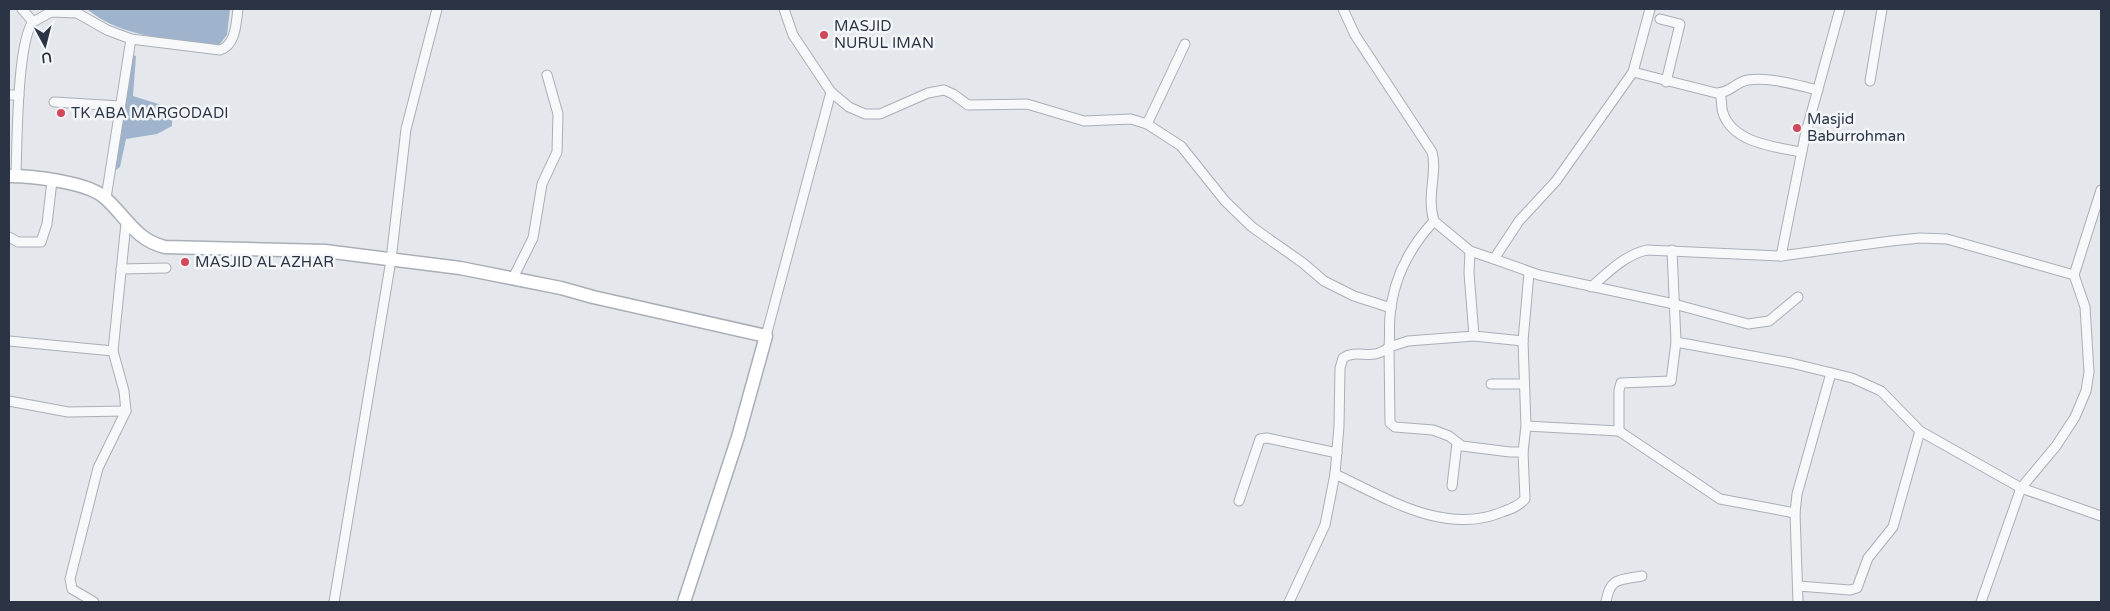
<svg xmlns="http://www.w3.org/2000/svg" width="2110" height="611" viewBox="0 0 2110 611" font-family="'Varela Round',sans-serif">
  <style>
    .water { fill: #9fb4cc }
    .lines { fill: none; stroke-linecap: round; stroke-linejoin: round }
    .street-casing { stroke: #a9aeb7; stroke-width: 11 }
    .secondary-casing { stroke: #a9aeb7; stroke-width: 15 }
    .street { stroke: #f7f8fa; stroke-width: 9 }
    .secondary { stroke: #fff; stroke-width: 12 }
    .poi-dot { fill: #d1495b; stroke: #f4f6f9; stroke-width: 2 }
    .labels { text-anchor: middle; dominant-baseline: central; stroke-width: 5; stroke-linejoin: round; paint-order: stroke }
    .poi-label { font-size: 15px; fill: #2b3445; stroke: #f4f6f9; text-anchor: start }
  </style>
  <rect width="100%" height="100%" fill="#e4e7ec"/>
  <!-- water -->
  <g class="water">
    <path d="M87,9H230L227,35L219,45C174,39 123,39 87,9Z"/>
    <polygon points="132,55 136,56 133,96 168,107 172,114 172,126 157,134 126,139 120,167 112,173"/>
  </g>
  <g class="lines">
    <!-- street casing -->
    <g class="street-casing">
      <g id="street">
        <polyline points="784,9 793,35 831,92"/>
        <path d="M1343,9L1355,35L1432,152C1438,172 1426,195 1434,221"/>
        <polyline points="1650,9 1633,72 1556,181 1519,221 1494,259 1539,275 1674,304 1748,324 1769,321 1798,297"/>
        <polyline points="1660,19 1680,24 1666,82"/>
        <path d="M33,22L51,12L77,13L107,30L131,39L220,50C236,45 236,23 238,9"/>
        <path d="M1633,72L1716,93C1731,93 1735,82 1748,80C1771,77 1796,85 1818,90"/>
        <polyline points="1870,81 1882,9"/>
        <path d="M1720,93C1722,99 1721,107 1723,113C1733,143 1775,147 1801,152"/>
        <polyline points="9,95 19,95"/>
        <polyline points="54,102 120,106"/>
        <polyline points="1147,124 1185,44"/>
        <path d="M16,176C17,147 17,41 33,22L22,9"/>
        <polyline points="106,198 131,39"/>
        <polyline points="9,237 18,242 41,242 47,224 52,181"/>
        <polyline points="1672,250 1676,342 1791,363 1852,378 1881,391 1920,431 2021,488 2101,516"/>
        <polyline points="1470,251 1469,273 1474,336 1408,341 1389,347 1390,423 1395,427 1433,430 1449,436 1462,446 1510,452 1523,452 1526,426 1523,341 1529,273"/>
        <polyline points="1781,256 1891,241 1920,238 1947,239 2074,275"/>
        <polyline points="121,269 166,268"/>
        <polyline points="513,278 533,238 542,184 557,152 558,114 547,75"/>
        <path d="M1591,287C1608,273 1624,255 1647,250L1781,256L1805,136L1840,9"/>
        <polyline points="766,336 831,92 849,107 865,114 880,114 928,93 944,90 953,94 968,105 1027,104 1084,121 1131,119 1147,124 1181,146 1225,201 1252,227 1303,263 1324,281 1354,296 1391,308"/>
        <polyline points="1474,336 1523,341"/>
        <polyline points="9,341 113,351"/>
        <polyline points="1491,384 1524,384"/>
        <polyline points="9,401 68,412 126,411"/>
        <polyline points="1526,426 1619,431 1619,390 1621,383 1671,381 1676,342"/>
        <polyline points="1619,431 1720,499 1795,513"/>
        <path d="M1335,474C1386,498 1445,536 1502,512C1511,509 1519,506 1525,499L1523,452"/>
        <polyline points="1452,486 1457,443"/>
        <polyline points="1239,501 1260,439 1267,438 1337,453"/>
        <polyline points="1798,586 1850,590 1857,588 1868,558 1893,527 1920,431"/>
        <polyline points="94,602 72,589 70,579 98,468 126,411 124,391 113,351 126,223"/>
        <polyline points="334,602 391,260 406,129 437,9"/>
        <path d="M1289,602L1325,525L1335,474L1339,426L1340,368L1343,358C1358,348 1372,362 1389,347C1390,337 1389,326 1390,316C1393,278 1409,248 1434,221L1470,251L1494,259"/>
        <path d="M1606,602C1610,577 1620,580 1642,576"/>
        <polyline points="1798,602 1795,513 1797,494 1831,373"/>
        <polyline points="1981,602 2021,488 2056,446 2075,417 2086,391 2089,372 2085,307 2074,275 2101,190"/>
      </g>
    </g>
    <!-- secondary casing -->
    <g class="secondary-casing">
      <path id="secondary" d="M9,176C33,176 86,182 104,197C126,216 135,240 165,247L325,251L460,268L561,288L593,297L766,336L738,437L684,602"/>
    </g>
    <!-- street -->
    <use href="#street" class="street"/>
    <!-- secondary -->
    <use href="#secondary" class="secondary"/>
  </g>
  <!-- markers -->
  <g class="poi-dot">
    <circle cx="824" cy="35" r="5"/>
    <circle cx="61" cy="113" r="5"/>
    <circle cx="1797" cy="128" r="5"/>
    <circle cx="185" cy="262" r="5"/>
  </g>
  <g class="labels">
    <!-- poi labels -->
    <g class="poi-label">
      <text x="834" y="26">MASJID<tspan x="834" dy="17">NURUL IMAN</tspan></text>
      <text x="71" y="113">TK ABA MARGODADI</text>
      <text x="1807" y="119">Masjid<tspan x="1807" dy="17">Baburrohman</tspan></text>
      <text x="195" y="262">MASJID AL AZHAR</text>
    </g>
  </g>
  <!-- border -->
  <rect width="2110" height="611" fill="none" stroke="#2b3445" stroke-width="20"/>
  <!-- north arrow -->
  <g transform="translate(45 45) rotate(173)" stroke="#f4f6f9" stroke-width="4" paint-order="stroke">
  <path d="M0-4L9 19L0 12L-9 19Z" fill="#2b3445"/>
  <text y="-8" font-size="14" font-weight="bold" text-anchor="middle" fill="#2b3445">U</text>
  </g>
</svg>
